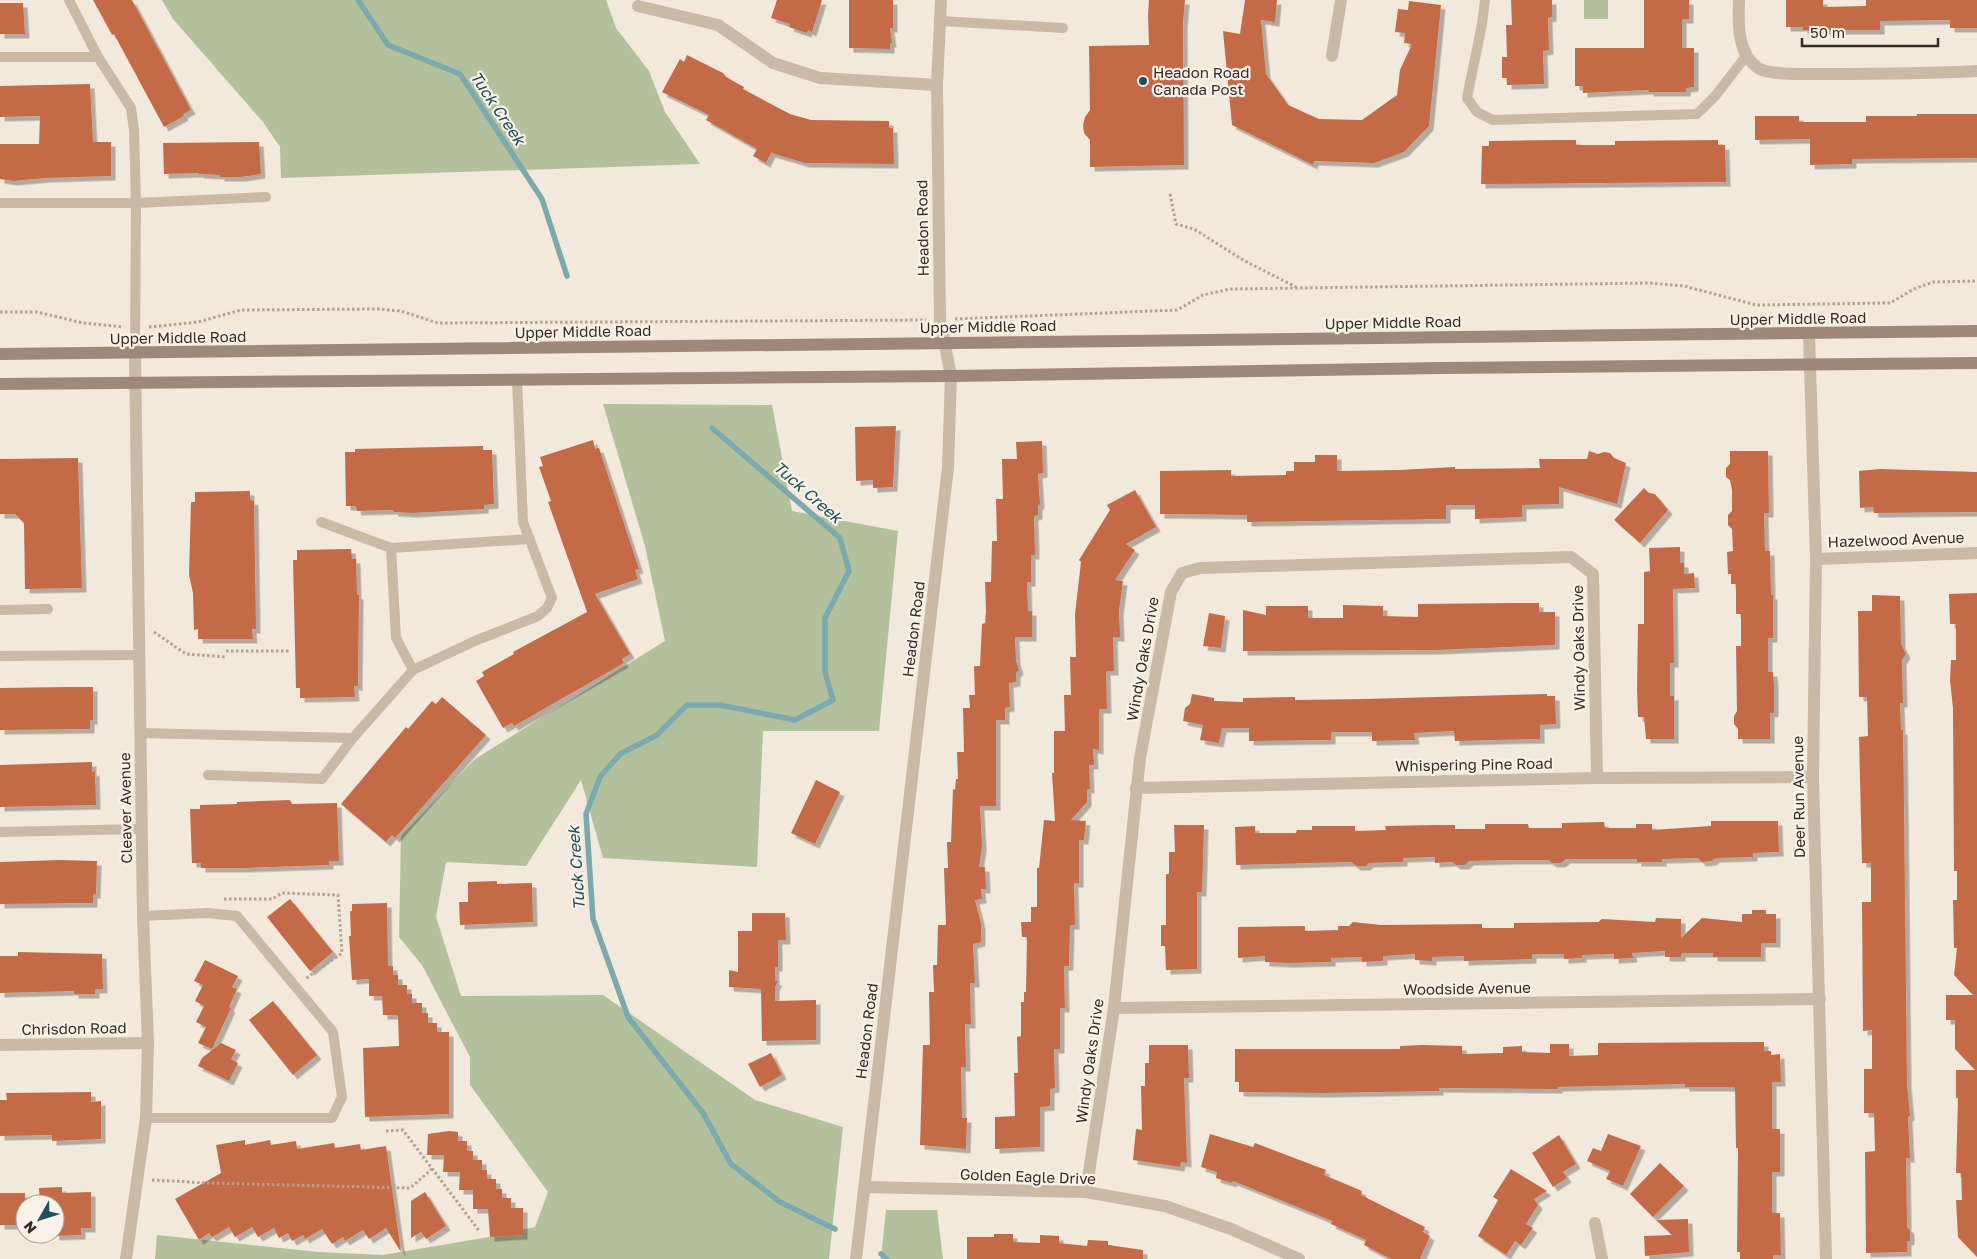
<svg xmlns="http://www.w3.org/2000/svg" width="1977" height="1259" viewBox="0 0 1977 1259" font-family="'Golos Text',sans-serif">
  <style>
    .green { fill: #b2c09b }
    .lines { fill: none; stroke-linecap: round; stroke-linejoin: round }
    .stream { stroke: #7aa9ae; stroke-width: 5.5 }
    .building { fill: #c56b46; filter: url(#shadow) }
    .path { stroke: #b5a391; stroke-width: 3; stroke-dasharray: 2.5 2.5; stroke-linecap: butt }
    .service { stroke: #c9b9a7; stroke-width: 10 }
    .minor { stroke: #c9b9a7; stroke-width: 12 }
    .tertiary { stroke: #c9b9a7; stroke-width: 12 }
    .secondary { stroke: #9d8879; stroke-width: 12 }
    .poi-dot { fill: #1e5057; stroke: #f9f2e8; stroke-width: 2 }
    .labels { text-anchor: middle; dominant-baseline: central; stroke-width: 4.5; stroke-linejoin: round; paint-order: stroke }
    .poi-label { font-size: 15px; fill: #362d28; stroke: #f9f2e8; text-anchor: start }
    .street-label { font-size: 15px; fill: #362d28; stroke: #f9f2e8 }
    .water-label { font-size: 16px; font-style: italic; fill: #1e5057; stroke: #f9f2e8 }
  </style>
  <defs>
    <filter id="shadow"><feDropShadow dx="4.5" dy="4.5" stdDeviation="0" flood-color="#0004"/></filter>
  </defs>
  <rect width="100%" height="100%" fill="#f2e8db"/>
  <!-- green -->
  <g class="green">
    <polygon points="162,0 606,0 616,28 649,71 665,112 700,164 281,178 280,147 263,122 173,19"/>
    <rect x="1584" y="0" width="24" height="19"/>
    <polygon points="603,404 772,405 792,511 898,531 879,731 763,731 757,867 603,858 581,780 526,866 446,862 436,917 461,996 603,995 755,1100 843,1127 829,1259 155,1259 157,1235 318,1252 383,1255 489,1237 535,1227 548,1192 470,1085 470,1057 422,965 399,937 401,836 475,759 665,641 645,546"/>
    <polygon points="886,1210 937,1210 943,1259 881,1259"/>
  </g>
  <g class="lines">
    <!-- stream -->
    <g class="stream">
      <polyline points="358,0 388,45 460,74 542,199 567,276"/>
      <polyline points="712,428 840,538 849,571 825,618 825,672 833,700 795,720 720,705 687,705 657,735 620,754 600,777 586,814 593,919 628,1017 703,1113 731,1164 780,1202 835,1229"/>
      <polyline points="881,1254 887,1259"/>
    </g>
  </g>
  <!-- building -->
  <g class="building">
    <polygon points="93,0 132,0 191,110 183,114 184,116 164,127 114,34 112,35"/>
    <polygon points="777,0 822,0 812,32 808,30 807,33 789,27 790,24 771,18"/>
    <polygon points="849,0 893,0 893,28 890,28 892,43 890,43 890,49 849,48"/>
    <polygon points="1149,0 1185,0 1183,23 1184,165 1090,167 1090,140 1084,133 1083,125 1085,117 1090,110 1089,46 1149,45 1148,16"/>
    <polygon points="1245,0 1277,0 1275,22 1261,20 1266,74 1288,105 1319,119 1362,120 1397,95 1400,70 1412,44 1404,43 1405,33 1395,32 1398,9 1408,10 1409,1 1441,5 1429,126 1404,152 1374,163 1314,161 1313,165 1232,125 1223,31 1240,34"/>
    <polygon points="1511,0 1552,0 1552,17 1548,18 1549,50 1543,51 1544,84 1507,85 1507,78 1502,78 1502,57 1507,57 1506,25 1512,25"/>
    <polygon points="1644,0 1689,0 1689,19 1682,19 1682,48 1694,48 1694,87 1686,88 1686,92 1649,92 1649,90 1583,93 1583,86 1575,86 1575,48 1644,48"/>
    <polygon points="1786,0 1823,0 1823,7 1866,6 1866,0 1977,0 1977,28 1950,28 1950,20 1880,21 1880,30 1803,30 1803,27 1786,27"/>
    <polygon points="0,3 23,3 25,34 0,34"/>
    <polygon points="687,55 723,73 726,77 744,87 743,89 790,114 811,120 889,121 889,128 893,128 894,164 805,163 771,153 766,163 753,156 757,149 706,120 709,115 662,92 680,59 684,62"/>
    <polygon points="90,84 93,142 111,142 111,176 45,178 13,181 0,179 0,144 39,144 40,116 0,117 0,86"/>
    <polygon points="1917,114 1977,114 1977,158 1852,159 1852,164 1810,165 1810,139 1755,140 1755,116 1799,116 1799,122 1866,122 1866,116 1917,116"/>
    <polygon points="1555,140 1576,140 1576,145 1615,145 1615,141 1718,140 1718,145 1725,145 1726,182 1481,184 1482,146 1489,146 1489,141"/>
    <polygon points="259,142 261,174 241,177 220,177 220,175 199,174 199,173 164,174 163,143"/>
    <polygon points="896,426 893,487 873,488 873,480 856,481 855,427"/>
    <polygon points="593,440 595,449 599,448 639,569 635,570 638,579 595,594 630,654 622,659 624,663 584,686 514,726 512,723 503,728 476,681 484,676 482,672 514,654 513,652 587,612 548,502 551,501 539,467 543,466 540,457"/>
    <polygon points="1042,441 1043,473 1038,474 1040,504 1038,506 1038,515 1034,516 1035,555 1031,555 1031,582 1027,582 1028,611 1032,611 1032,637 1015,637 1016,661 1019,670 1016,673 1016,682 1009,683 1010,707 1005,708 1005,720 996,720 996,806 980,806 982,846 979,867 985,867 986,889 981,889 982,899 975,900 981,924 981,942 973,944 975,983 970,983 971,1024 965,1024 966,1067 961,1067 962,1118 967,1118 966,1149 920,1145 923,1045 930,1045 929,992 934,992 933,965 937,965 938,925 946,925 944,868 948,868 947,842 951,842 953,789 955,790 956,779 958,779 957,752 964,752 963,708 970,708 969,695 975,695 974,666 980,666 982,624 985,623 986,611 985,582 991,582 992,541 997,541 996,499 1003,499 1002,459 1017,459 1016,442"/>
    <polygon points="483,446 483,450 492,450 494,504 484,505 484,509 412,513 394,512 393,510 357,511 356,506 346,506 345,452 355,452 355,449"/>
    <polygon points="1589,451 1598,454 1604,452 1610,453 1614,458 1626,463 1617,504 1559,487 1559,504 1522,505 1522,517 1475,519 1475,505 1446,505 1446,519 1247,522 1247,515 1160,514 1160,471 1231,470 1231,476 1286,475 1286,471 1294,471 1294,462 1315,462 1315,455 1337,455 1337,471 1399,470 1455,467 1455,469 1540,468 1539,459 1587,459"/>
    <polygon points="1730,451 1768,451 1769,513 1764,513 1765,551 1770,551 1771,595 1773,595 1773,638 1768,638 1768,672 1773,672 1774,686 1774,713 1770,713 1770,739 1738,739 1738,729 1734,724 1734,716 1737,711 1736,646 1741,646 1741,614 1736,614 1736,584 1731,584 1731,574 1728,574 1727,552 1733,551 1732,529 1728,525 1728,515 1732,511 1732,490 1730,480 1726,477 1726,468 1730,464"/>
    <polygon points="78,458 82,588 25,589 24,523 15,514 0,514 0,459"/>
    <polygon points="1880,469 1977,472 1977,512 1874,513 1873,507 1860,508 1859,471"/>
    <polygon points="1644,488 1649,493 1655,494 1668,510 1640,543 1614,520"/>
    <polygon points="1135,490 1156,527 1126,544 1135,550 1115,580 1123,581 1119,611 1120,637 1113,637 1114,671 1106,671 1107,709 1099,709 1099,750 1093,749 1094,765 1089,765 1090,789 1087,789 1087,802 1071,820 1086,821 1084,840 1079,840 1079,883 1074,883 1075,925 1070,925 1069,966 1064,966 1065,1008 1060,1008 1060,1049 1054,1049 1055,1088 1050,1089 1050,1106 1040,1107 1040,1147 995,1149 995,1117 1015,1116 1014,1073 1018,1073 1017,1037 1021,1036 1021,1002 1024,1002 1024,992 1026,992 1027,937 1022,937 1021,922 1031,922 1031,907 1037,907 1037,868 1039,868 1044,820 1055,821 1052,773 1054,773 1054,731 1065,731 1064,695 1071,695 1070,657 1076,657 1075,614 1081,562 1079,560 1110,510 1107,505"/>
    <polygon points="250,491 250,500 254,501 256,629 252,629 253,639 198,639 198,629 194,630 193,593 189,575 191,502 195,502 195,492"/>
    <polygon points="1680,547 1680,563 1684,563 1684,574 1694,573 1695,588 1673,589 1674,663 1670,663 1670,696 1674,696 1674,739 1646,739 1644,717 1638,717 1637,690 1638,624 1644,624 1644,572 1650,571 1649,548"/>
    <polygon points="351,549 352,559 356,559 357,595 359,595 358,686 354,686 355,697 300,698 300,688 296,688 293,560 297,560 297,550"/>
    <polygon points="1977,593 1977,1257 1958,1237 1956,1200 1962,1200 1961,1173 1956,1173 1958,1098 1956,1098 1956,1070 1975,1070 1955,1049 1955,1020 1946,1020 1946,995 1973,995 1954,975 1957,948 1954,948 1953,900 1957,900 1957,871 1954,871 1953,708 1950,680 1951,660 1956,660 1956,624 1950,624 1949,594"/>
    <polygon points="1872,595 1900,596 1901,644 1906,654 1902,660 1903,703 1900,703 1901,730 1903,730 1904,803 1907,1084 1910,1116 1908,1117 1910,1158 1906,1158 1907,1220 1907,1227 1910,1230 1910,1241 1907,1241 1907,1252 1866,1253 1865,1152 1875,1151 1874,1113 1864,1113 1864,1069 1872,1069 1872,1030 1863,1031 1862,902 1871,902 1871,863 1862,863 1859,737 1868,736 1867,697 1859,697 1858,611 1872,611"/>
    <polygon points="1515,603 1539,603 1539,612 1555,612 1555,645 1435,650 1243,651 1243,610 1266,615 1266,606 1308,606 1308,618 1343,618 1343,605 1383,606 1383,616 1418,617 1418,604"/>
    <polygon points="1209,613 1225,616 1221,648 1203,646"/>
    <polygon points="67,687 93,687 93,720 90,720 90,729 0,730 0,688"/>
    <polygon points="1192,694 1214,698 1214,701 1243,702 1243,698 1295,697 1295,700 1365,699 1547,694 1547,696 1555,696 1556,724 1540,725 1540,739 1455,741 1454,731 1414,733 1415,740 1372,741 1372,732 1331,732 1331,740 1249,741 1249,728 1222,728 1219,743 1200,740 1203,725 1183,721 1185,708 1190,704"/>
    <polygon points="442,697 486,735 395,838 392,835 386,842 341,804 406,727 408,729 432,701 436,704"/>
    <polygon points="92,762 92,772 95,771 96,805 0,807 0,765"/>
    <polygon points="816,780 840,792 815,844 791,833"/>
    <polygon points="290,800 292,804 337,803 339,861 329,861 329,865 244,868 201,868 201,863 192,863 190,809 200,809 200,805 237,804 237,802"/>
    <polygon points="1711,821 1778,821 1779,852 1753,853 1753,857 1715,858 1712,861 1702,862 1698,858 1662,859 1662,862 1637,862 1637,859 1566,859 1561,863 1552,863 1548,860 1512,860 1469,861 1465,865 1456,865 1452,862 1435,863 1435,857 1403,858 1403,862 1369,863 1366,866 1356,866 1351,862 1236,865 1235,827 1255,826 1255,833 1296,833 1297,830 1312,830 1312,826 1355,826 1355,831 1386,830 1385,826 1436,825 1455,825 1455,829 1485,829 1485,824 1528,824 1529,828 1562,828 1562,823 1604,822 1605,828 1636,828 1636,824 1652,824 1652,830 1711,826"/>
    <polygon points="1174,825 1204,825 1202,892 1197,892 1197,969 1166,970 1165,946 1161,946 1161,925 1166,925 1166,874 1169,874 1169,852 1175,852"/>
    <polygon points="60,860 97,861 96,894 93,894 93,903 0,904 0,862"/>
    <polygon points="497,881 497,884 532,883 533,922 460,925 459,902 468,902 468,882"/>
    <polygon points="290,899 333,952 310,971 267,917"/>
    <polygon points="387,903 388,966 393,966 393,975 398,975 398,985 407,985 407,994 412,994 412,1003 422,1003 422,1013 428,1013 428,1023 437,1023 437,1032 449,1032 449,1114 365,1117 363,1048 399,1046 398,1015 383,1015 382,996 369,996 369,979 352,980 349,936 351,936 350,911 352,911 352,904"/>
    <polygon points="1752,910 1766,910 1766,914 1776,914 1776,943 1761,943 1761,957 1713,957 1713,953 1681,953 1681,957 1665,957 1665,951 1632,953 1633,958 1614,959 1614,954 1582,955 1582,958 1564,959 1564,954 1532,954 1532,959 1464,961 1464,956 1432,957 1432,961 1415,960 1415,954 1383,956 1383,961 1362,962 1362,957 1331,958 1331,962 1288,963 1265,962 1265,956 1238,958 1238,927 1305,926 1305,931 1338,930 1338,926 1349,926 1353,922 1381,925 1482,924 1482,928 1514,928 1514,923 1598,922 1602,919 1655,922 1656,918 1681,919 1681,938 1702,918 1742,922 1742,914 1752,914"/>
    <polygon points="752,913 785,913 786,940 778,940 778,967 775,967 775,981 778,981 775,987 775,1001 816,1000 816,1040 762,1041 761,989 729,987 729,970 738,972 738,931 752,931"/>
    <polygon points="18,952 102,954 103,989 95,989 95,994 74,994 74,991 0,993 0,956 18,956"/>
    <polygon points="205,960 238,976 232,987 237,989 229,1007 231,1008 212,1049 198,1043 206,1027 196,1022 204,1006 195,1001 203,985 194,981"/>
    <polygon points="273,1001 317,1055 293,1075 249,1020"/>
    <polygon points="1764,1042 1764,1051 1771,1051 1771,1055 1780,1054 1781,1082 1772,1082 1772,1129 1780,1129 1780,1172 1772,1172 1772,1213 1780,1213 1781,1255 1773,1255 1773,1259 1740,1259 1740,1252 1737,1252 1738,1148 1736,1148 1735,1087 1685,1087 1685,1084 1558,1087 1558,1089 1439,1088 1439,1091 1322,1093 1239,1092 1239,1082 1235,1082 1235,1049 1400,1049 1400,1046 1422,1045 1462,1046 1462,1054 1503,1053 1503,1047 1522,1046 1522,1052 1550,1053 1550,1044 1569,1044 1569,1056 1598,1055 1598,1043"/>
    <polygon points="221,1043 236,1050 231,1059 238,1063 229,1081 198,1066 202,1058"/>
    <polygon points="1149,1045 1188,1045 1189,1078 1184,1078 1187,1163 1181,1162 1180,1167 1133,1160 1136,1129 1142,1130 1141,1086 1145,1086 1145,1063 1149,1063"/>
    <polygon points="771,1053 782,1075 760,1087 748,1064"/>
    <polygon points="91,1092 91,1102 101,1101 101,1139 52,1141 52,1135 0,1136 0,1100 7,1100 6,1093"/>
    <polygon points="449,1131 458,1132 458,1141 467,1141 467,1151 473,1151 473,1160 482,1160 482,1170 487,1170 487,1179 496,1179 496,1189 502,1189 502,1198 511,1198 511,1208 523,1208 523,1235 490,1237 488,1209 473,1209 473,1190 459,1190 460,1172 443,1172 444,1155 427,1155 428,1134"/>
    <polygon points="1210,1134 1253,1147 1255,1143 1326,1170 1324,1175 1362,1191 1361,1195 1425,1227 1423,1232 1430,1236 1420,1259 1391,1259 1364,1245 1366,1240 1331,1224 1332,1221 1233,1181 1232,1183 1216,1178 1217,1172 1201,1167"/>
    <polygon points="1608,1134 1641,1146 1623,1186 1606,1179 1610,1171 1587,1161 1593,1148 1601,1151"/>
    <polygon points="1559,1135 1576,1164 1563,1172 1567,1178 1553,1187 1532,1153"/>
    <polygon points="245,1140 245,1145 270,1140 271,1145 296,1141 297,1149 334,1143 335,1148 360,1144 361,1150 386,1146 401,1252 386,1228 369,1239 363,1230 345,1241 343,1237 332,1244 322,1229 305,1239 303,1235 292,1241 288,1233 279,1238 274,1228 258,1237 252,1227 235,1237 229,1227 212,1237 209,1233 199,1240 175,1199 221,1173 216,1145"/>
    <polygon points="1660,1163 1684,1186 1653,1217 1630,1194"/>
    <polygon points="1511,1169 1547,1191 1534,1199 1538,1205 1526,1224 1533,1228 1521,1245 1515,1241 1506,1255 1478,1236 1498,1200 1493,1197"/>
    <polygon points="62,1187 62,1193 91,1192 91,1228 81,1228 81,1235 55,1236 55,1204 40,1204 39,1188"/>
    <polygon points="425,1192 446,1226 426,1239 421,1232 411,1238 411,1201"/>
    <rect x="0" y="1193" width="25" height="32"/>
    <polygon points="1688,1219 1689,1252 1645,1256 1644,1236 1672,1235 1656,1220"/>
    <polygon points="994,1234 1013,1234 1013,1242 1040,1243 1040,1235 1059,1236 1059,1243 1087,1246 1088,1240 1108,1241 1108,1245 1143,1250 1143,1259 967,1259 967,1237 994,1237"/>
  </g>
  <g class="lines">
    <!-- path -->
    <g class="path">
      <polyline points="1170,194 1176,224 1194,229 1243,260 1296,287"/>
      <polyline points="0,312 37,312 83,323 123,327"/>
      <polyline points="955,319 1177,310 1203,295 1230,289 1650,283 1684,286 1756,305 1890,303 1914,289 1933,282 1977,281"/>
      <polyline points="149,327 198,322 241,310 379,309 401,311 438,323 926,320"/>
      <polyline points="154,632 186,654 227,657"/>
      <polyline points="226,651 291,651"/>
      <polyline points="224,899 272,899 282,893 338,895 342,953 305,979"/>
      <polyline points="386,1131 403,1130 480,1232"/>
      <polyline points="152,1180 208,1183 410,1188 432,1169"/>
    </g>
    <!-- service -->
    <g class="service">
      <polyline points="69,0 98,57 131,108 134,130 136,203 135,354"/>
      <polyline points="1485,0 1482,24 1467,98 1477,112 1493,120 1697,114 1716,95 1746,56"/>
      <polyline points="940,21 1063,28"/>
      <polyline points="0,57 98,57"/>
      <polyline points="0,203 136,203 266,197"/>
      <polyline points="321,522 391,548"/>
      <polyline points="0,610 48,609"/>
      <polyline points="0,656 138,655"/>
      <polyline points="413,670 396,638 391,548 530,539"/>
      <polyline points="140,733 353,738"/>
      <polyline points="208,775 322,779 353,738 413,670 477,640 538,616 547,608 552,598 523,522 517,379"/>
      <polyline points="0,832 141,829"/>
      <polyline points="143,916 207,913 237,916 333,1032 342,1097 332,1118 146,1118"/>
    </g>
    <!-- minor -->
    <g class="minor">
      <path d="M1739,0C1738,23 1737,56 1760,69C1771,75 1807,74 1821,74C1873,74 1925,74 1977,71"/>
      <polyline points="638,6 718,25 773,63 820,78 937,85"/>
      <polyline points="1332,56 1341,0"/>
      <polyline points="1809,334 1816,559 1813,777 1826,1259"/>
      <polyline points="1816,559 1977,553"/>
      <polyline points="1136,788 1597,778 1813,777"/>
      <polyline points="1114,1008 1820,999"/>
      <polyline points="0,1045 148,1043"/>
      <polyline points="865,1187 1086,1192 1165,1206 1231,1229 1299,1259"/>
      <polyline points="1086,1192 1114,1008 1140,758 1171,592 1182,573 1200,568 1571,557 1593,574 1597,778"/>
      <polyline points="1595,1223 1602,1259"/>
      <polyline points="126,1259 146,1118 148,1043 143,916 135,354"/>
    </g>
    <!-- tertiary -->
    <polyline class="tertiary" points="856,1259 948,467 951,376 940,320 937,85 941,0"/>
    <!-- secondary -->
    <g class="secondary">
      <polyline points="0,354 1977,331"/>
      <polyline points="0,384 951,376 1441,368 1977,363"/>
    </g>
  </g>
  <!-- markers -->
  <circle class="poi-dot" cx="1143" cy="81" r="5"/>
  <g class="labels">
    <!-- poi labels -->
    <g class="poi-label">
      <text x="1153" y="72">Headon Road<tspan x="1153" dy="17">Canada Post</tspan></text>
    </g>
    <!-- street labels -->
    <g class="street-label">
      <text transform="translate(922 228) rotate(-91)">Headon Road</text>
      <text transform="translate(1798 318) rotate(-1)">Upper Middle Road</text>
      <text transform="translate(1393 322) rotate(-1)">Upper Middle Road</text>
      <text transform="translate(988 326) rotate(-1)">Upper Middle Road</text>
      <text transform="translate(583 331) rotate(-1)">Upper Middle Road</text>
      <text transform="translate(178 337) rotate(-1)">Upper Middle Road</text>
      <text transform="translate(1896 539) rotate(-2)">Hazelwood Avenue</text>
      <text transform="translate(913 629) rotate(-83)">Headon Road</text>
      <text transform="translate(1578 648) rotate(-91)">Windy Oaks Drive</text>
      <text transform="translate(1142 659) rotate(-80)">Windy Oaks Drive</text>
      <text transform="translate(1474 764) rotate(-1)">Whispering Pine Road</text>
      <text transform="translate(1798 797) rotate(-91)">Deer Run Avenue</text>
      <text transform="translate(125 808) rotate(-91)">Cleaver Avenue</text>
      <text transform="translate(1467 988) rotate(-1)">Woodside Avenue</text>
      <text transform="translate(74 1028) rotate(-1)">Chrisdon Road</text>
      <text transform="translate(866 1031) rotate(-83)">Headon Road</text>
      <text transform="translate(1089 1061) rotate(-82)">Windy Oaks Drive</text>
      <text transform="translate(1028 1176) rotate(2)">Golden Eagle Drive</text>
    </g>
    <!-- water labels -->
    <g class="water-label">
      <text transform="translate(498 108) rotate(56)">Tuck Creek</text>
      <text transform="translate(808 492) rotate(41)">Tuck Creek</text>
      <text transform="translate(576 868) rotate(-94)">Tuck Creek</text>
    </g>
  </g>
  <!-- north arrow -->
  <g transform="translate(40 1219) rotate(231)"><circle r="24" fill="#f9f2e8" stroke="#aba39b"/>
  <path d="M0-4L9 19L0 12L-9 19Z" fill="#1e5057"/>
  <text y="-8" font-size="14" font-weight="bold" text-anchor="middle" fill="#362d28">N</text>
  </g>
  <!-- scale -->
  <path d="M1802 38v8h136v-8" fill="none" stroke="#362d28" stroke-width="2.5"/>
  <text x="1810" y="38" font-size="15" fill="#362d28" stroke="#f9f2e8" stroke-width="4" paint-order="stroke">50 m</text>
</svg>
